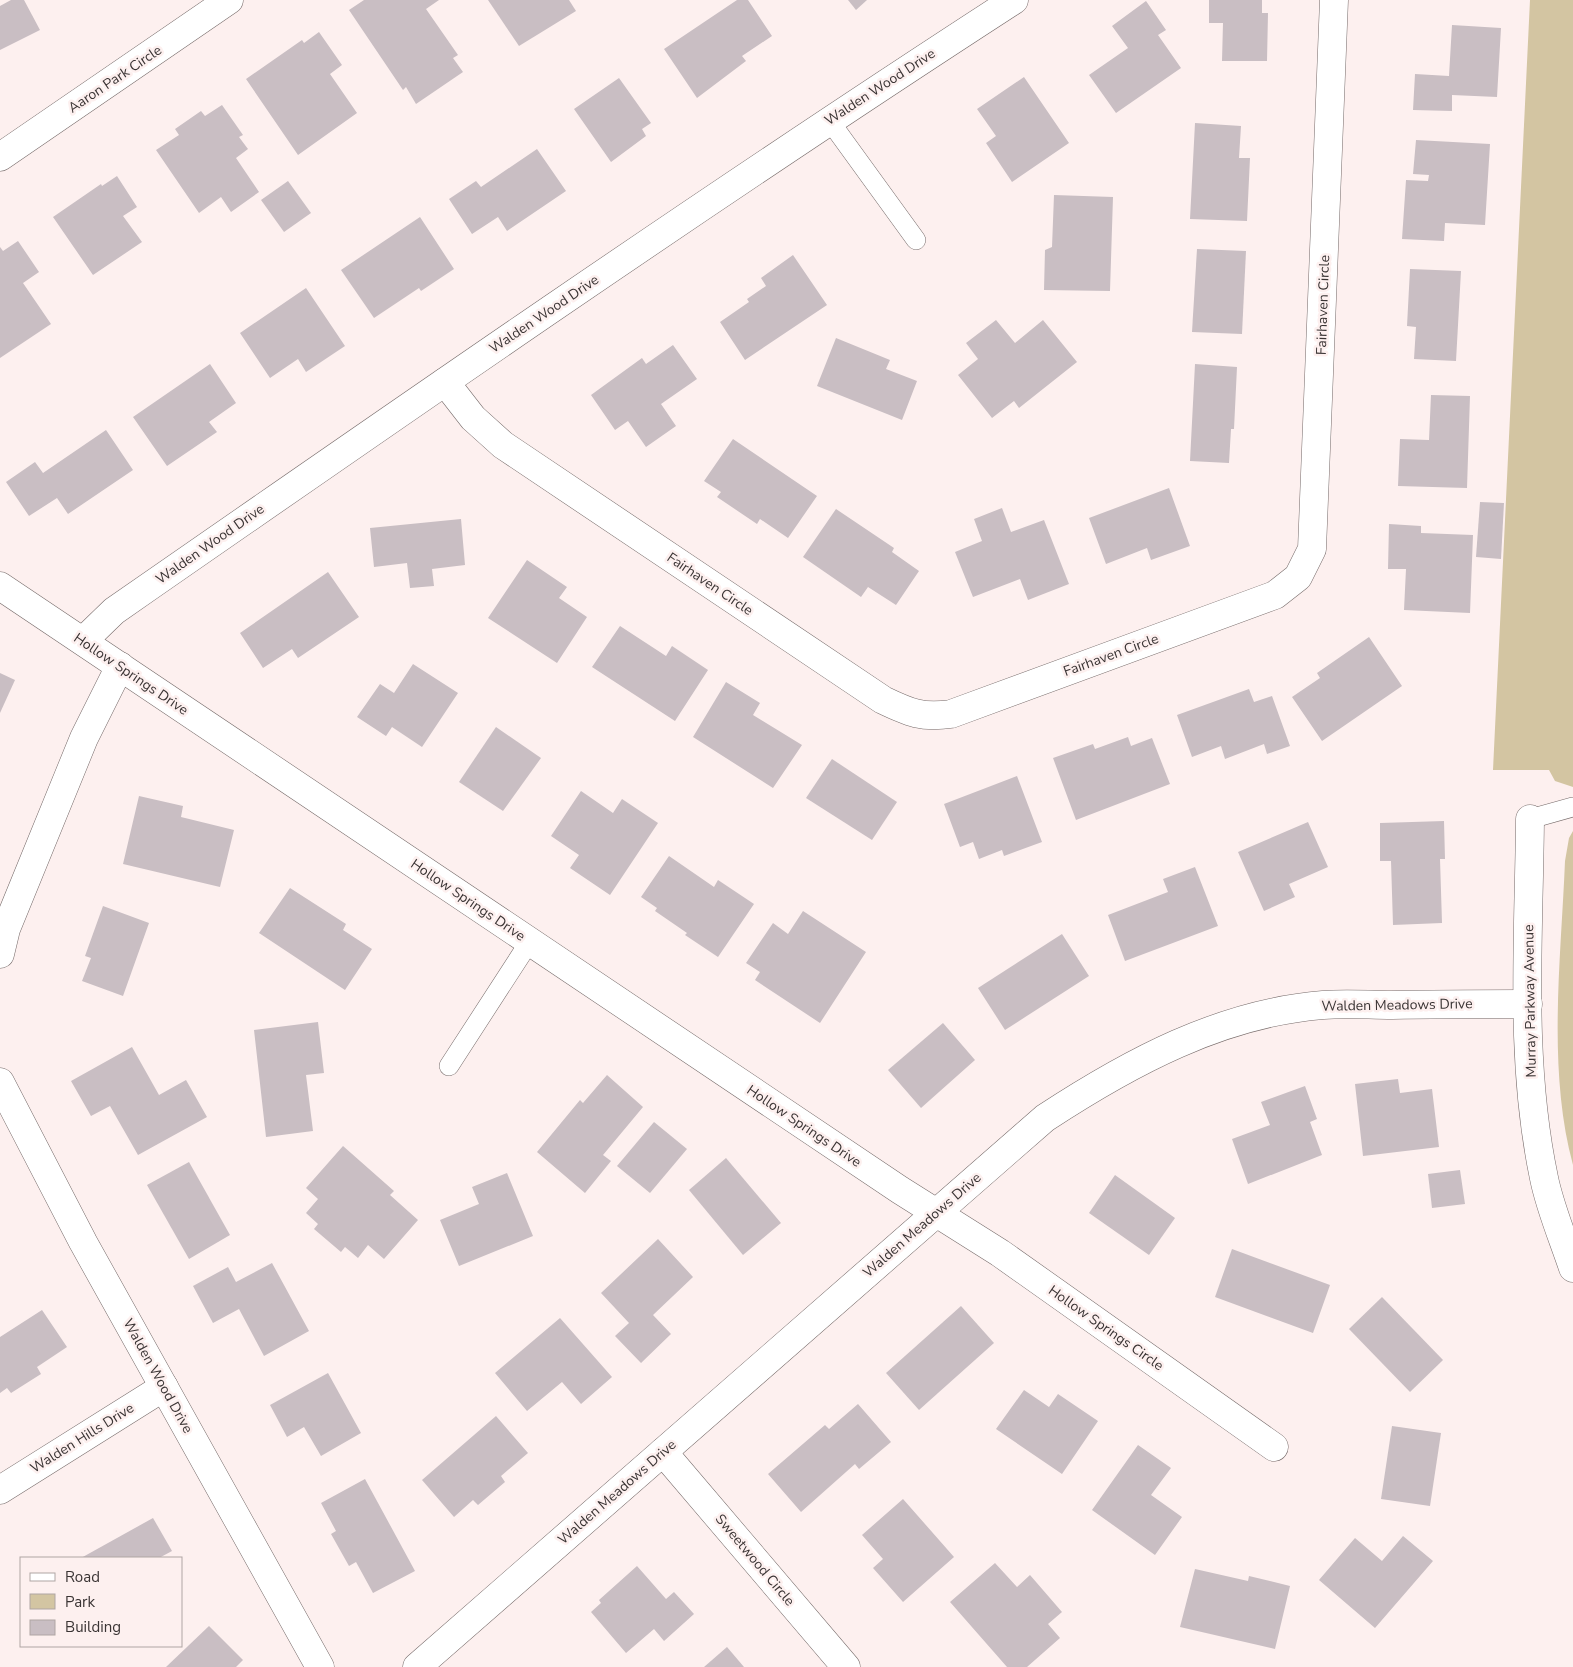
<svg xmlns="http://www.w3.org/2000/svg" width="1573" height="1667" viewBox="0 0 1573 1667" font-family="'Nunito Sans',sans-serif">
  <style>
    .green { fill: #d3c5a2 }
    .building { fill: #c9bec3 }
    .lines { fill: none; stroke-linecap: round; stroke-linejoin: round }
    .service-casing { stroke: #766b6a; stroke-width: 20 }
    .minor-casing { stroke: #766b6a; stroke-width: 29 }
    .service { stroke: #fff; stroke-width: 19 }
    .minor { stroke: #fff; stroke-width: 28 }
    .labels { text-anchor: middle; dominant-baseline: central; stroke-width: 5; stroke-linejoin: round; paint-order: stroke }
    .street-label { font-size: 14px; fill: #3a3434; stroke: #fdf0ef }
  </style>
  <rect width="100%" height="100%" fill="#fdf0ef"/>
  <!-- green -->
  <g class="green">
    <polygon points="1530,0 1573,0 1573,787 1555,781 1549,770 1493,770"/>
    <path d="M1573,831V1165C1547,1069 1561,960 1565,861L1569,838Z"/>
  </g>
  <!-- building -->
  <g class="building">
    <polygon points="11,0 24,0 40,30 0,50 0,6"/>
    <polygon points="364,0 439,0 426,9 458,55 453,58 463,72 416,104 406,87 403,90 349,10"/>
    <polygon points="488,0 569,0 576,11 519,46"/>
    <polygon points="737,0 748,0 772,36 742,56 746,61 697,98 664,49"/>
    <polygon points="848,0 867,0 856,10"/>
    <polygon points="1209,0 1262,0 1262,13 1268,13 1267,61 1222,61 1223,23 1209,23"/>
    <polygon points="1146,1 1166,30 1158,35 1181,68 1116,113 1089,75 1128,48 1112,26"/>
    <polygon points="1452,25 1501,28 1497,97 1452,95 1452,111 1413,110 1415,74 1449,76"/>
    <polygon points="319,32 342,65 330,74 357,113 298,155 246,79 302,40 304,43"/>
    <polygon points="1024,77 1069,143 1012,182 986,143 996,136 977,109"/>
    <polygon points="619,78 651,123 642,129 646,136 611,162 574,109"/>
    <polygon points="222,105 243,135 239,137 248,149 236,158 259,192 231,212 221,197 199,213 156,150 179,135 175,129 201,111 205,116"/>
    <polygon points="1195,123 1241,126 1239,158 1250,158 1247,221 1190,219"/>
    <polygon points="1416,140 1490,144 1485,225 1445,223 1444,241 1402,239 1406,180 1428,181 1429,175 1413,174"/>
    <polygon points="537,149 566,191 507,231 498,217 472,234 449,199 476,181 481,187"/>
    <polygon points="117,176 137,207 123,216 142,242 93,275 53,217 101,184 102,186"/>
    <polygon points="288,181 311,213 284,232 261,200"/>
    <polygon points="1054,195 1113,197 1110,291 1044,290 1045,250 1052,247"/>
    <polygon points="420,217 454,269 421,291 419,288 374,318 341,270"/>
    <polygon points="18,241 39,272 23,283 51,324 0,358 0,247 3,251"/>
    <polygon points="1197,249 1246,251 1242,334 1192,332"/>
    <polygon points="793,255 827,305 745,360 720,322 749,302 747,299 766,286 761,278"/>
    <polygon points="1410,269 1461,271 1456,361 1414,359 1416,327 1407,326"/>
    <polygon points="306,288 345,346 306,372 298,359 270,378 240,333"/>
    <polygon points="996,320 1015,343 1043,320 1077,362 1019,408 1014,401 992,418 958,375 978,359 966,343"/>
    <polygon points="836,338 890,360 886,369 917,381 902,420 817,386"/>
    <polygon points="673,345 697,379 661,404 676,426 646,447 628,421 615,430 591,395 642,358 646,364"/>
    <polygon points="210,364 236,403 209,422 217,432 167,466 133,417"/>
    <polygon points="1195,364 1237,367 1234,429 1231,429 1229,463 1190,461"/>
    <polygon points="1431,395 1470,396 1467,488 1398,486 1400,439 1429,440"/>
    <polygon points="106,430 133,470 68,514 57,498 29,516 6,482 35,462 43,473"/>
    <polygon points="733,439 817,496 788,538 760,519 757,524 717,497 721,492 704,481"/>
    <polygon points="1169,488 1190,546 1151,560 1147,548 1106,564 1089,518"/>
    <polygon points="1480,502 1504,503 1501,559 1476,557"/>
    <polygon points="1002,508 1011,532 1044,520 1069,584 1028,600 1020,579 973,597 955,552 982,541 974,519"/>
    <polygon points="836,509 894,548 892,552 919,571 896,605 868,587 861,597 803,557"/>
    <polygon points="461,519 465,565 432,569 434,586 410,588 407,563 374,567 370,528"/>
    <polygon points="1389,524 1421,526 1421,533 1473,535 1470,613 1404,610 1406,569 1388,569"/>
    <polygon points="527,560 567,587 559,598 587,617 557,663 488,618"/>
    <polygon points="328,572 359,617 298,658 292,649 263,668 240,633"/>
    <polygon points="620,626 666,656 672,646 708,670 675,721 592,667"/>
    <polygon points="1369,637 1402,686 1322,741 1292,697 1320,678 1317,673"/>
    <polygon points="413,664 458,693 422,747 392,727 386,736 357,717 380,684 394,693"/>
    <polygon points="0,673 15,680 0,713"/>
    <polygon points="726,682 760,703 753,715 802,745 773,788 693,737"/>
    <polygon points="1249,689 1254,702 1272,696 1290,746 1267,754 1264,744 1225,759 1221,746 1192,757 1177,715"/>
    <polygon points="496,727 541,758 503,811 459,782"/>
    <polygon points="1128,737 1131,746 1152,738 1170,784 1076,820 1053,758 1093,744 1095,749"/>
    <polygon points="832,759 897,802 872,840 806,798"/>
    <polygon points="1017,776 1042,842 1004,856 1002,850 979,859 973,842 960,847 944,804"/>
    <polygon points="581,791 613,813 622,799 658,823 610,895 570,868 579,855 551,836"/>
    <polygon points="139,796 183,806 181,817 234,830 220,887 123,864"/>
    <polygon points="1444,821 1445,859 1440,859 1442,923 1393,925 1391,861 1380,861 1380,823"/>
    <polygon points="1308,822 1328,867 1289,884 1295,897 1264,911 1238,852"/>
    <polygon points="669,856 714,887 718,880 754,904 718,957 685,935 687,933 655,911 657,908 641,897"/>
    <polygon points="1195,867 1218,926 1125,961 1108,915 1168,892 1163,879"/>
    <polygon points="290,888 346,924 343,930 372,949 345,990 259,933"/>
    <polygon points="103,906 149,923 123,996 82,981 91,958 85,956"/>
    <polygon points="803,911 866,952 820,1023 755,980 760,972 746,963 773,923 788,934"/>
    <polygon points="1062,934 1089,976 1005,1030 978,988"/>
    <polygon points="318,1022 324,1073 306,1075 313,1131 266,1137 254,1030"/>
    <polygon points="943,1023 975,1060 921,1108 888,1070"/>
    <polygon points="132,1047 159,1095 186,1080 207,1117 138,1155 110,1106 91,1116 71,1081"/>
    <polygon points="607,1075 643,1107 603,1155 611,1161 585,1193 537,1152 580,1100 583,1103"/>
    <polygon points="1398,1079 1400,1093 1432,1089 1439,1147 1363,1156 1355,1084"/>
    <polygon points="1305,1086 1317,1119 1310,1122 1322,1155 1248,1184 1232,1139 1270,1125 1261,1102"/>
    <polygon points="654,1122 687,1149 650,1193 617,1166"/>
    <polygon points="343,1146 394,1191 390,1195 418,1220 384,1259 368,1245 358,1258 345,1247 341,1252 314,1229 318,1224 306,1213 318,1199 306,1188"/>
    <polygon points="726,1158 781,1223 743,1255 689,1190"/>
    <polygon points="189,1162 230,1235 189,1259 147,1185"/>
    <polygon points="1460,1170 1465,1204 1432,1208 1428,1174"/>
    <polygon points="507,1173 533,1236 459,1266 440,1220 479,1204 472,1187"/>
    <polygon points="1115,1175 1175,1218 1149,1255 1089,1213"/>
    <polygon points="658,1239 693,1277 653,1315 671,1334 641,1363 615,1336 629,1323 601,1293"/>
    <polygon points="1232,1249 1330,1285 1313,1333 1215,1297"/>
    <polygon points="272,1263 309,1331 264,1356 239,1309 213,1323 193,1286 228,1267 236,1282"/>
    <polygon points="1382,1297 1443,1360 1410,1392 1349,1329"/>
    <polygon points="961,1306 994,1343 919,1410 886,1373"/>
    <polygon points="42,1310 67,1347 37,1367 41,1374 11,1393 7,1388 0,1393 0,1337"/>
    <polygon points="560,1318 612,1377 581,1404 562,1382 527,1411 495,1373"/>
    <polygon points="328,1373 361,1433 321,1456 304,1427 287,1437 270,1405"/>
    <polygon points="1024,1390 1049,1407 1058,1394 1098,1421 1062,1474 996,1429"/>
    <polygon points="858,1404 891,1442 859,1469 855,1464 801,1512 768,1474 825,1425 829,1429"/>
    <polygon points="496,1416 528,1453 501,1476 505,1482 478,1505 473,1500 454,1517 422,1480"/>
    <polygon points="1392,1426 1441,1433 1430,1506 1381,1499"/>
    <polygon points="1138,1445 1171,1468 1151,1495 1182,1517 1155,1555 1092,1510"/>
    <polygon points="365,1479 415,1571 373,1593 356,1562 349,1566 331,1534 336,1531 321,1503"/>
    <polygon points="903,1499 954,1557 903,1602 873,1568 883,1559 862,1535"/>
    <polygon points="153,1518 172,1551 159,1558 81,1558"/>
    <polygon points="1403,1536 1433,1561 1375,1628 1319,1580 1355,1538 1382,1561"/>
    <polygon points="995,1563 1017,1587 1030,1575 1062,1612 1048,1624 1060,1638 1027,1667 1007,1667 950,1602"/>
    <polygon points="637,1566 666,1599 674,1592 694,1614 664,1641 654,1629 626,1653 591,1612 601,1603 599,1600"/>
    <polygon points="1195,1569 1248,1581 1249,1576 1290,1586 1275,1649 1180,1627"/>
    <polygon points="209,1626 243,1660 236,1667 166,1667"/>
    <polygon points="727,1647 744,1667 704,1667"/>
  </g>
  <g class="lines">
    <!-- service casing -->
    <g class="service-casing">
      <g id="service">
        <polyline points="829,120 916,240"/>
        <polyline points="1530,819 1573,807"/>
        <polyline points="449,1066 530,941"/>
      </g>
    </g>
    <!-- minor casing -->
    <g class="minor-casing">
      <g id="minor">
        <polyline points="0,157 229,0"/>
        <path d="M445,382L473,418L503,445L883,700C910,713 922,718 951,714L1275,595L1298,577L1312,549L1334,0"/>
        <polyline points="0,586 900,1190 1000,1253 1274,1447"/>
        <path d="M83,641L114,611C412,404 710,197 1014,0"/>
        <path d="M1530,819C1529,938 1519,1060 1544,1178C1550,1208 1563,1238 1573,1268"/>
        <polyline points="0,954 6,929 84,738 120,666"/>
        <polyline points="0,1082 83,1242 320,1667"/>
        <polyline points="663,1452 846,1667"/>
        <polyline points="0,1490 164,1387"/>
        <path d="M417,1667L1045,1118C1129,1063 1221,1013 1323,1005C1346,1003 1369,1005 1392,1005C1437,1004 1483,1004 1528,1004"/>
      </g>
    </g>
    <!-- service -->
    <use href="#service" class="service"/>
    <!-- minor -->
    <use href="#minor" class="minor"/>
  </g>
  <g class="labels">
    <!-- street labels -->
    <g class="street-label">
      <text transform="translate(115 79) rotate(-34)">Aaron Park Circle</text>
      <text transform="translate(880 87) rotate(-33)">Walden Wood Drive</text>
      <text transform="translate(1323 305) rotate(-88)">Fairhaven Circle</text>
      <text transform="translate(544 314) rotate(-34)">Walden Wood Drive</text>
      <text transform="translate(210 544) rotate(-35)">Walden Wood Drive</text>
      <text transform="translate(710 584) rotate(34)">Fairhaven Circle</text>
      <text transform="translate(1111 655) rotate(-20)">Fairhaven Circle</text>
      <text transform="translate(131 674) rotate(34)">Hollow Springs Drive</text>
      <text transform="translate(468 900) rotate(34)">Hollow Springs Drive</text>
      <text transform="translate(1530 1001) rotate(-91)">Murray Parkway Avenue</text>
      <text transform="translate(1397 1005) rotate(-1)">Walden Meadows Drive</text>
      <text transform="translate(804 1126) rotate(34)">Hollow Springs Drive</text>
      <text transform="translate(922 1225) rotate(-41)">Walden Meadows Drive</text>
      <text transform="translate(1106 1328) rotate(35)">Hollow Springs Circle</text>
      <text transform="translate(158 1376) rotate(61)">Walden Wood Drive</text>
      <text transform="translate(82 1438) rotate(-32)">Walden Hills Drive</text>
      <text transform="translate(617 1492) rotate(-41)">Walden Meadows Drive</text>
      <text transform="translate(755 1560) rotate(50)">Sweetwood Circle</text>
    </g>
  </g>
  <!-- legend -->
  <rect x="20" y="1557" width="162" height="90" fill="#fdf0ef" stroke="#afa5a4"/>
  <rect x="30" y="1573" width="25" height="8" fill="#ffffff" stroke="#afa5a4"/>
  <text x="65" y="1582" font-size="15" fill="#3a3434">Road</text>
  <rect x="30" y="1594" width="25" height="15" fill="#d3c5a2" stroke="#afa5a4"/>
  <text x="65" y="1607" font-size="15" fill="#3a3434">Park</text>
  <rect x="30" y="1620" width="25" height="15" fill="#c9bec3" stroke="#afa5a4"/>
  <text x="65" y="1632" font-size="15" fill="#3a3434">Building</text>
</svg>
